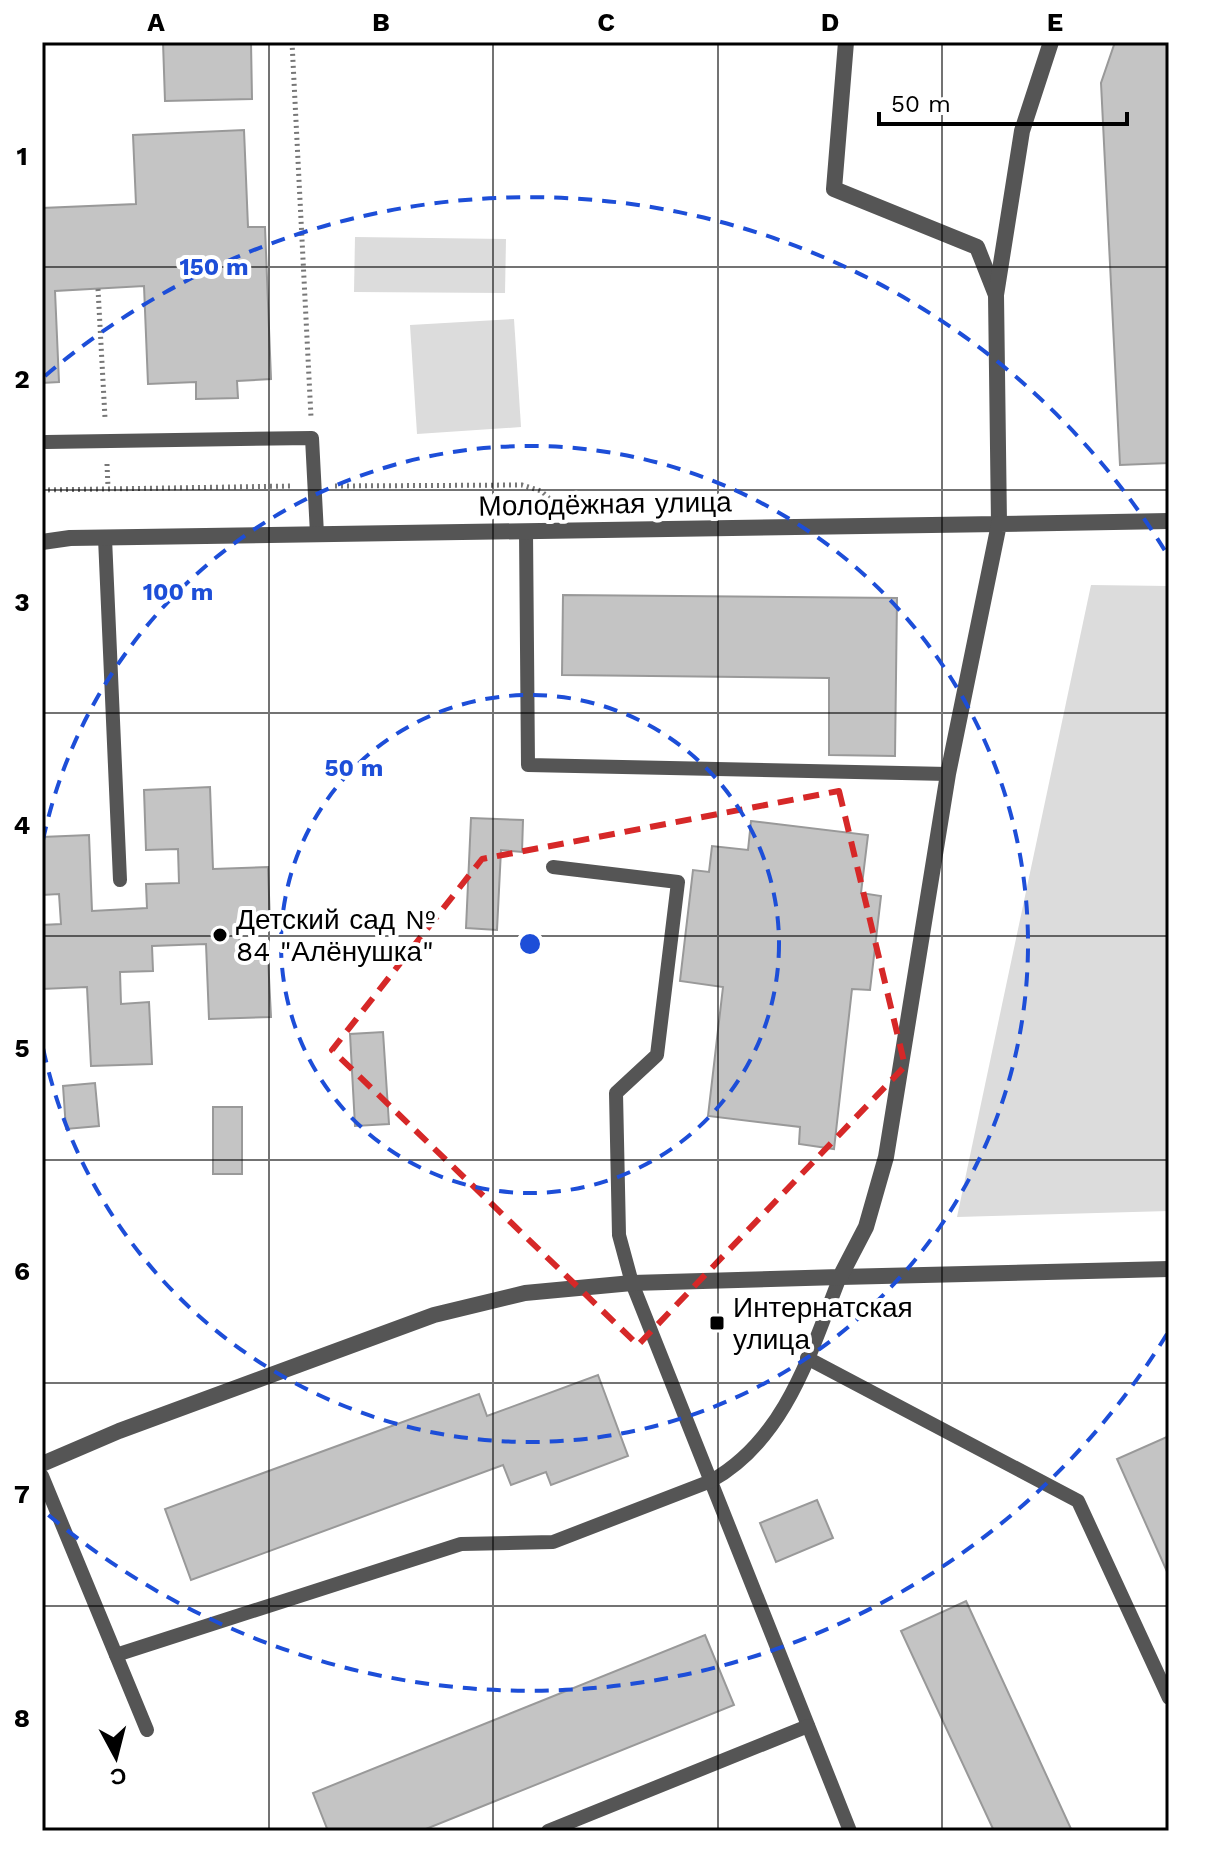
<svg xmlns="http://www.w3.org/2000/svg" width="1211" height="1873" viewBox="0 0 1211 1873" font-family="'Work Sans',sans-serif">
  <style>
    .park { fill: #dcdcdc }
    .building { fill: #c4c4c4; stroke: #999; stroke-width: 2 }
    .lines { fill: none; stroke-linecap: round; stroke-linejoin: round }
    .path { stroke: #777; stroke-width: 5; stroke-dasharray: 2 4; stroke-linecap: butt }
    .service { stroke: #555; stroke-width: 14 }
    .minor { stroke: #555; stroke-width: 16 }
    .tertiary { stroke: #555; stroke-width: 16 }
    .marked { fill: none; stroke: #d62828; stroke-width: 6; stroke-dasharray: 16 10; stroke-linejoin: round }
    .grid { fill: none; stroke: #000; stroke-width: 2; stroke-opacity: 0.55 }
    .ring { fill: none; stroke: #1d4ed8; stroke-width: 4; stroke-dasharray: 14 10 }
    .poi-dot { fill: #000; stroke: #fff; stroke-width: 3 }
    .labels { text-anchor: middle; dominant-baseline: central; stroke-width: 8; stroke-linejoin: round; paint-order: stroke }
    .street-label { font-size: 28px; fill: #000; stroke: #fff }
    .poi-label { font-size: 28px; fill: #000; stroke: #fff; text-anchor: start }
    .centre { fill: #1d4ed8; stroke: #fff; stroke-width: 4 }
    .ring-label { font-size: 24px; text-anchor: middle; font-weight: bold; fill: #1d4ed8; stroke: #fff; stroke-width: 8; stroke-linejoin: round; paint-order: stroke }
    .neatline { fill: none; stroke: #000; stroke-width: 3 }
    .grid-label { font-size: 26px; text-anchor: middle; font-weight: bold; fill: #000 }
  </style>
  <rect width="100%" height="100%" fill="#fff"/>
  <!-- park -->
  <g class="park">
    <polygon points="355,237 506,239 505,293 354,292"/>
    <polygon points="514,319 521,427 417,434 410,325"/>
    <polygon points="1091,585 1169,586 1169,1211 957,1217"/>
  </g>
  <!-- building -->
  <g class="building">
    <polygon points="163,42 251,42 252,99 165,101"/>
    <polygon points="1115,42 1169,42 1169,463 1120,465 1101,83"/>
    <polygon points="244,130 248,227 265,227 271,379 237,381 238,398 196,399 196,382 148,384 144,286 55,291 59,382 42,383 42,208 136,204 133,135"/>
    <polygon points="563,595 897,598 895,756 829,755 829,678 562,675"/>
    <polygon points="210,787 213,869 268,867 270,923 239,924 240,959 268,958 271,1017 209,1019 206,944 152,946 153,971 120,972 121,1004 149,1002 152,1064 91,1066 87,987 42,989 42,925 61,924 59,894 42,895 42,837 89,835 92,911 147,908 146,884 179,883 178,849 146,850 144,790"/>
    <polygon points="471,818 523,820 522,852 501,850 497,930 466,928"/>
    <polygon points="751,821 868,835 861,893 881,896 870,990 852,989 834,1149 799,1144 800,1127 708,1116 723,987 680,981 693,870 709,872 712,846 748,850"/>
    <polygon points="383,1032 389,1124 355,1126 350,1034"/>
    <polygon points="95,1083 99,1126 66,1129 63,1086"/>
    <rect x="213" y="1107" width="29" height="67"/>
    <polygon points="598,1375 628,1456 551,1485 546,1472 511,1485 503,1465 191,1580 165,1509 479,1394 487,1416"/>
    <polygon points="1169,1436 1169,1576 1117,1459"/>
    <polygon points="817,1500 833,1538 776,1562 760,1523"/>
    <polygon points="966,1601 1072,1831 994,1831 901,1631"/>
    <polygon points="705,1635 734,1705 421,1831 328,1831 313,1793"/>
  </g>
  <g class="lines">
    <!-- path -->
    <g class="path">
      <polyline points="292,42 311,417"/>
      <polyline points="98,289 105,418"/>
      <polyline points="107,464 108,487"/>
      <polyline points="335,486 522,485 541,491 558,506"/>
      <polyline points="42,490 293,486"/>
    </g>
    <!-- service -->
    <g class="service">
      <polyline points="46,442 312,438 317,534"/>
      <polyline points="526,531 528,765 948,774"/>
      <polyline points="105,538 120,880"/>
      <polyline points="553,867 678,882 657,1055 616,1093 619,1235 632,1283 850,1831"/>
      <polyline points="807,1358 1078,1501 1169,1698"/>
      <path d="M42,1476L116,1655L461,1544L553,1542L711,1481C786,1439 810,1353 840,1277"/>
      <polyline points="116,1655 147,1730"/>
      <polyline points="548,1831 808,1726"/>
    </g>
    <!-- minor -->
    <g class="minor">
      <polyline points="846,42 834,189 977,247 996,295"/>
      <polyline points="42,542 70,538 999,524 996,295 1022,131 1051,42"/>
      <polyline points="840,1277 1169,1269"/>
    </g>
    <!-- tertiary -->
    <polyline class="tertiary" points="42,1464 119,1431 434,1315 525,1293 632,1283 840,1277 866,1227 886,1157 948,774 999,524 1169,521"/>
  </g>
  <!-- marked area -->
  <path class="marked" d="M839,791L905,1066L638,1345L332,1050L482,859Z"/>
  <!-- grid -->
  <path class="grid" d="M269,42V1831M493,42V1831M718,42V1831M942,42V1831M42,267H1169M42,490H1169M42,713H1169M42,936H1169M42,1160H1169M42,1383H1169M42,1606H1169"/>
  <!-- distance rings -->
  <g class="ring">
    <circle cx="530" cy="944" r="249"/>
    <path d="M43 840A498 498 0 1 1 43 1048"/>
    <path d="M1167 1334A747 747 0 0 1 45 1512M45 376A747 747 0 0 1 1167 554"/>
  </g>
  <!-- markers -->
  <g class="poi-dot">
    <circle cx="220" cy="935" r="8"/>
    <rect x="709" y="1315" width="16" height="16" rx="4"/>
  </g>
  <g class="labels">
    <!-- street labels -->
    <g class="street-label">
      <text transform="translate(605 504) rotate(-1)">Молодёжная улица</text>
    </g>
    <!-- poi labels -->
    <g class="poi-label">
      <text x="236" y="919">Детский сад №<tspan x="236" dy="32">84 "Алёнушка"</tspan></text>
      <text x="733" y="1307">Интернатская<tspan x="733" dy="32">улица</tspan></text>
    </g>
  </g>
  <circle cx="530" cy="944" r="12" class="centre"/>
  <g class="ring-label">
    <text x="214" y="275">150 m</text>
    <text x="178" y="600">100 m</text>
    <text x="354" y="776">50 m</text>
  </g>
  <!-- border -->
  <rect width="1211" height="1873" fill="none" stroke="#ffffff" stroke-width="88"/>
  <!-- north arrow -->
  <g transform="translate(116 1757) rotate(173)" stroke="#ffffff" stroke-width="6" paint-order="stroke">
  <path d="M0-6L14 30L0 20L-14 30Z" fill="#000000"/>
  <text y="-12" font-size="22" font-weight="bold" text-anchor="middle" fill="#000000">С</text>
  </g>
  <!-- scale -->
  <path d="M879 112v12h248v-12" fill="none" stroke="#000000" stroke-width="4"/>
  <text x="891" y="112" font-size="24" fill="#000000" stroke="#ffffff" stroke-width="6" paint-order="stroke">50 m</text>
  <rect x="44" y="44" width="1123" height="1785" class="neatline"/>
  <g class="grid-label">
    <text x="156" y="31">A</text>
    <text x="381" y="31">B</text>
    <text x="606" y="31">C</text>
    <text x="830" y="31">D</text>
    <text x="1055" y="31">E</text>
    <text x="22" y="165">1</text>
    <text x="22" y="388">2</text>
    <text x="22" y="611">3</text>
    <text x="22" y="834">4</text>
    <text x="22" y="1057">5</text>
    <text x="22" y="1280">6</text>
    <text x="22" y="1503">7</text>
    <text x="22" y="1727">8</text>
  </g>
</svg>
